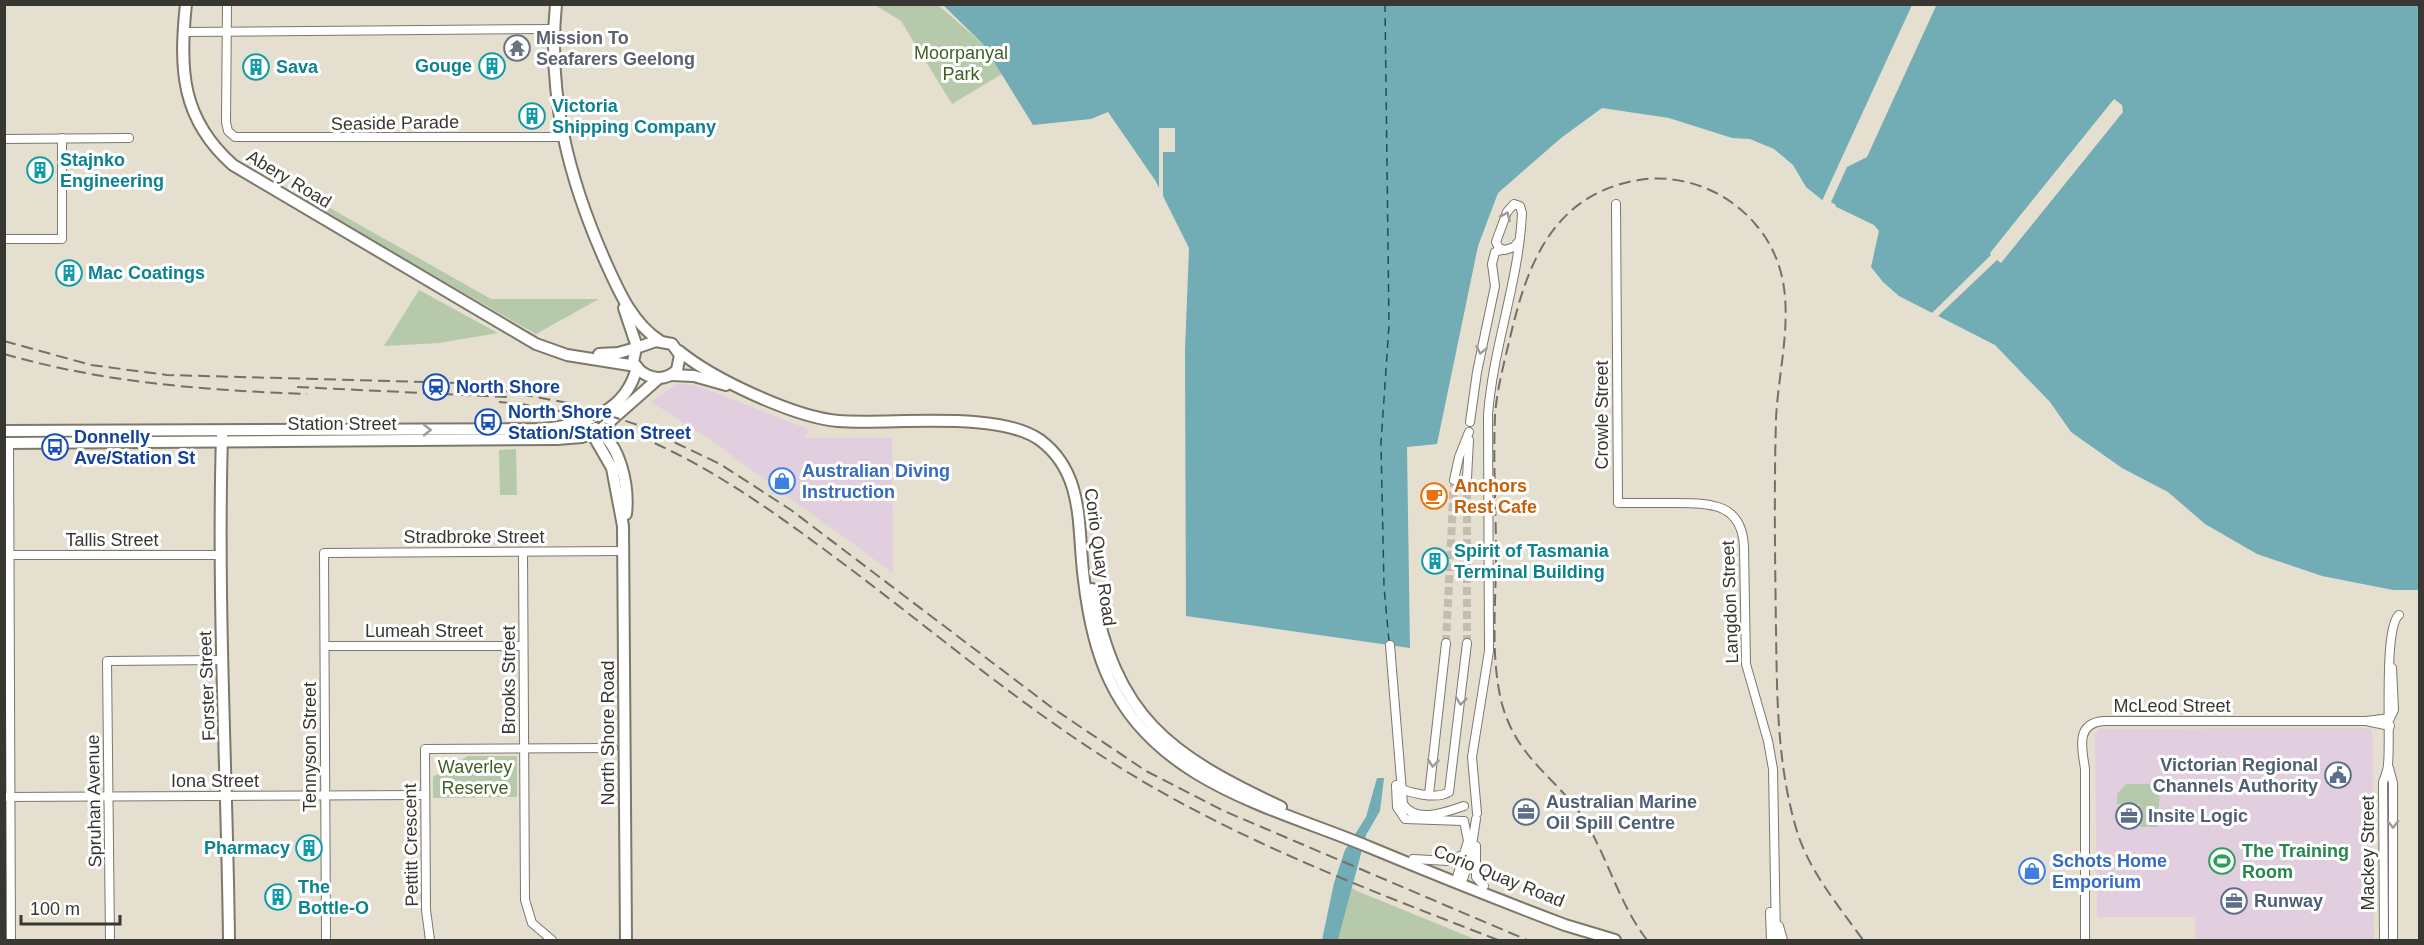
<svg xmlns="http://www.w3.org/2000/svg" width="2424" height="945" viewBox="0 0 2424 945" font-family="Arial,sans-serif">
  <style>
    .commercial { fill: #e1cedf }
    .green { fill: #b7c9ab }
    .water { fill: #72acb4 }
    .pier { fill: #e4dfcf }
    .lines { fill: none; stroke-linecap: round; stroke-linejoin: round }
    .ferry { stroke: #045b65; stroke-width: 1.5; stroke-dasharray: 8 6; stroke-linecap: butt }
    .street-tunnel { stroke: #c2bdaf; stroke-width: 8; stroke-dasharray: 8 4; stroke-linecap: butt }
    .street-casing { stroke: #7d786a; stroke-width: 10 }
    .secondary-casing { stroke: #7d786a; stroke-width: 14 }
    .street { stroke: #fff; stroke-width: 8 }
    .secondary { stroke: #fff; stroke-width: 10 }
    .rail { stroke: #737067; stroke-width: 2; stroke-dasharray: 12 6; stroke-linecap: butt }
    .oneway { stroke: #9c9b98 }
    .labels { text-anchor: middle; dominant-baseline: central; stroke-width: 6; stroke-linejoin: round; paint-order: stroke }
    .worship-label { font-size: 18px; font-weight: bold; fill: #5b616d; stroke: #fff; text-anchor: start }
    .park-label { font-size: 18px; fill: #415f26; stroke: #fff }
    .culture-label { font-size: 18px; font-weight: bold; fill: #0d838f; stroke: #fff; text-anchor: start }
    .street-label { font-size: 18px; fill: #393731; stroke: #fff }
    .transit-label { font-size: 18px; font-weight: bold; fill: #164399; stroke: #fff; text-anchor: start }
    .shop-label { font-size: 18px; font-weight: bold; fill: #366cbe; stroke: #fff; text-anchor: start }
    .food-label { font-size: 18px; font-weight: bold; fill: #c56008; stroke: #fff; text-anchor: start }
    .service-label { font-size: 18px; font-weight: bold; fill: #4e5e75; stroke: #fff; text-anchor: start }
    .leisure-label { font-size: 18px; font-weight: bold; fill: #27864d; stroke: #fff; text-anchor: start }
  </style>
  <rect width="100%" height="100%" fill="#e4dfcf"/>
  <!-- commercial -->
  <g class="commercial">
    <polygon points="676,384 696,385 808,429 805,438 892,438 893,573 708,438 651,402"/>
    <polygon points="2370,728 2373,735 2374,940 2195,940 2195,917 2097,917 2095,734 2099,729"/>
  </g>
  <!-- green -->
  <g class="green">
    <polygon points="875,5 938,5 983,44 1002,74 952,104 901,21"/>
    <polygon points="298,190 491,299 599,299 536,334 294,197"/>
    <polygon points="419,290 498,333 439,343 384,346"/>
    <polygon points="516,449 517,495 500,495 499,450"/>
    <polygon points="468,756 517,756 517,797 433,798 433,777"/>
    <polygon points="2126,784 2160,784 2158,827 2140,827 2139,804 2117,804 2117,794"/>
    <polygon points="1352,888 1357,891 1477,940 1338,940"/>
  </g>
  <!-- water -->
  <g class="water">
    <polygon points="943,5 2419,5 2419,590 2393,590 2322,576 2257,554 2205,524 2168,492 2122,468 2071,432 2050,402 1995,345 1899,296 1883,282 1871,267 1879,231 1874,225 1822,200 1806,187 1793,165 1774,149 1750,139 1732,138 1669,118 1602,108 1561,138 1498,193 1478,246 1437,444 1407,447 1410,648 1186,616 1185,351 1189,248 1155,180 1108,112 1091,119 1033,125 983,44"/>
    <polygon points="1377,778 1384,778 1380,811 1366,835 1338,940 1322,940 1334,883 1345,850 1366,817"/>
  </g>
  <!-- pier -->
  <g class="pier">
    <polygon points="1912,5 1936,6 1867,157 1847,167 1831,202 1836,205 1834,209 1821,203"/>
    <polygon points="2114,99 2122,105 2123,112 2001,263 1997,260 1937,317 1931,314 1991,255 1990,253"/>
    <polygon points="1159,128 1175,128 1175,152 1163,152 1163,204 1159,196"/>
  </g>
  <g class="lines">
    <!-- ferry -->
    <polyline class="ferry" points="1385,4 1389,325 1381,443 1384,587 1389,641"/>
    <!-- street-tunnel -->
    <g class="street-tunnel">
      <polyline points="1446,643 1454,480"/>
      <polyline points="1467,643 1467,478"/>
    </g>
    <!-- street casing -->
    <g class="street-casing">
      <g id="street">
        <polyline points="227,4 226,122 228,131 235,137 563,137"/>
        <polyline points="183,32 554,29"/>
        <polyline points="4,139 129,138"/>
        <path d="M1616,204L1618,503C1636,503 1655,503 1673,503C1709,503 1742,502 1744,547L1746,664L1768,741L1773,769L1776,940"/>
        <polyline points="4,239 62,239 62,138"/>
        <polyline points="1470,422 1477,372 1495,286 1492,264 1495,252 1502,250"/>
        <polyline points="9,443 11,940"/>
        <polyline points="1467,478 1469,440"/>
        <polyline points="1454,480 1459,457 1469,432"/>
        <polyline points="523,552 525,900 532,923 552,940"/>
        <polyline points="6,555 220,555"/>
        <path d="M1390,645L1403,804C1416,824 1446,812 1464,806"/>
        <polyline points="325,646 523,646"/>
        <polyline points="2390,718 2394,710 2392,668"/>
        <polyline points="2366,721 2390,726"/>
        <polyline points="2389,768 2393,783 2393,940"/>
        <polyline points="1396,785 1397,807 1405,819 1463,821"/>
        <path d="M1396,787C1410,793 1436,800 1449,792L1467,643"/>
        <polyline points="1429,794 1446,643"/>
        <polyline points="4,797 425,795"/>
        <path d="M1477,813L1472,757L1489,651L1488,415C1493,347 1519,281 1522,213L1520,206L1514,204L1507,212L1496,242L1499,248L1505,250L1514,247L1518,242"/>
        <polyline points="1476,846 1476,877 1484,886"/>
        <polyline points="1413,859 1448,861 1463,855"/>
        <polyline points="1457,877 1468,841 1464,821"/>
        <polyline points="1463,879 1470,858 1476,819"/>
        <polyline points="1770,912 1771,940"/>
        <polyline points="1779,926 1783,940"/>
        <polyline points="110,940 107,661 223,660"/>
        <polyline points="326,940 324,553 624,551"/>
        <polyline points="430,940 426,910 425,749 613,748"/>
        <path d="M2085,940V769C2082,748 2075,723 2104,721H2366L2390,718"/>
        <path d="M2384,940L2383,782C2385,777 2388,770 2388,764C2391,740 2383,627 2399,615"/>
      </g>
    </g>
    <!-- secondary casing -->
    <g class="secondary-casing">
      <g id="secondary">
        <path d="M186,4C179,69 181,119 233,165L536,344L567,355L636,366"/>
        <path d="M556,4C547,96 569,180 606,263C619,292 633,324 660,341"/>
        <polyline points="624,308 637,347"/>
        <path d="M656,341L672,344L680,355L677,370C663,384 642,378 633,362L636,348Z"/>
        <path d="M679,351C713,379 794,417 838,421C891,425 999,410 1040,440C1086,474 1077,530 1084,580C1088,614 1095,650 1110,681C1158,783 1275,808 1369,847C1434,874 1499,900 1565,925L1615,940"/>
        <polyline points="599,354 618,353 636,348"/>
        <polyline points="671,375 694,376 726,385"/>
        <polyline points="589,428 612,468 623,526 626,940"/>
        <path d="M595,428C621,444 629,486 626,514"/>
        <path d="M4,431L544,429C585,424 626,413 637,367"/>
        <path d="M222,436C217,604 227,772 229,940"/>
        <polyline points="4,443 557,439 582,437 599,431 659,378"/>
        <path d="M1092,589C1116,718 1168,754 1281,807"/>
      </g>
    </g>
    <!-- street -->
    <use href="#street" class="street"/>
    <!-- secondary -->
    <use href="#secondary" class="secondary"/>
    <!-- rail -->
    <g class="rail">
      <polyline points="4,341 91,365 167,375 462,383 573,404 638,425 720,464 791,510 1051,707 1146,771 1224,811 1527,940"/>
      <path d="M4,354C106,383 202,390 307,394"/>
      <polyline points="297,387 507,397"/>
      <path d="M499,402C629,412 727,477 829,553C924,623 1015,702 1116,765C1235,840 1369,890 1498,940"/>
      <path d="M1647,940C1620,905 1609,862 1587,824C1559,778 1518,762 1502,704C1490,657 1496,603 1496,555C1496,509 1493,462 1495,415C1497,389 1504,363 1510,338C1527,264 1553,194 1639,180C1682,173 1728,191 1756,225C1771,242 1781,265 1784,288C1790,331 1778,376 1776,419C1774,489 1775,559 1776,629C1777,696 1777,763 1796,828C1808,870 1838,905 1863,940"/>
    </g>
  </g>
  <!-- one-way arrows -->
  <defs><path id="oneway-chevron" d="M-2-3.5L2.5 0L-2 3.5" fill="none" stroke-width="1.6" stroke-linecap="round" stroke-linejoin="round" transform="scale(1.5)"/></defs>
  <g class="oneway">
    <use href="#oneway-chevron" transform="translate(1506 216) rotate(-66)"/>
    <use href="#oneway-chevron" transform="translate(1481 350) rotate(102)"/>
    <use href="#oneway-chevron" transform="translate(427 430)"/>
    <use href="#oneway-chevron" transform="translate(1461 701) rotate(97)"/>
    <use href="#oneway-chevron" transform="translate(1433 763) rotate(96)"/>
    <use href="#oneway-chevron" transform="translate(2393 824) rotate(90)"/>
  </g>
  <!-- icons -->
  <defs>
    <g id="temple-ring" transform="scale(1.35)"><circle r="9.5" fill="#fff" stroke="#6b7280" stroke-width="1.5"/><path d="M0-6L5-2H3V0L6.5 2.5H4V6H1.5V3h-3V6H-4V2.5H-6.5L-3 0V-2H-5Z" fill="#6b7280"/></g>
    <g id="building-ring" transform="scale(1.35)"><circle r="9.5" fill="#fff" stroke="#0f9aa8" stroke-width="1.5"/><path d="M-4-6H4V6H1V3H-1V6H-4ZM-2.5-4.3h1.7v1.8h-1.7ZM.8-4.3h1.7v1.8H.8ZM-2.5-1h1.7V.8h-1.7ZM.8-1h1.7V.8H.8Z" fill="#0f9aa8"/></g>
    <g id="station-ring" transform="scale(1.35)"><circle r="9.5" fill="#fff" stroke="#1a4fb4" stroke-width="1.5"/><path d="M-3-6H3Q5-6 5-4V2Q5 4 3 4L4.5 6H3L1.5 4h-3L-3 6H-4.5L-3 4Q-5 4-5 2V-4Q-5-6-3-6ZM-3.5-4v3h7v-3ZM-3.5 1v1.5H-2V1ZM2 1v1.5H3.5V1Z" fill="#1a4fb4"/></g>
    <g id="bus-ring" transform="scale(1.35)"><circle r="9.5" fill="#fff" stroke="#1a4fb4" stroke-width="1.5"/><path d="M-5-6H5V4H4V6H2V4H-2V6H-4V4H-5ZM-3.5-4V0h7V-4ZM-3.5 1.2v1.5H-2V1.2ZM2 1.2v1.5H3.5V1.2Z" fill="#1a4fb4"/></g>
    <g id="shop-ring" transform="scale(1.35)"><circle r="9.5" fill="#fff" stroke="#3f7fe0" stroke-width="1.5"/><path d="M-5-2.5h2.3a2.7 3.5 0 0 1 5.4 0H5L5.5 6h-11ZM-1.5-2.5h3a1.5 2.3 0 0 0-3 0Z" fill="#3f7fe0"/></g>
    <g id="cafe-ring" transform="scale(1.35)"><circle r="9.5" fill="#fff" stroke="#e8710a" stroke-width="1.5"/><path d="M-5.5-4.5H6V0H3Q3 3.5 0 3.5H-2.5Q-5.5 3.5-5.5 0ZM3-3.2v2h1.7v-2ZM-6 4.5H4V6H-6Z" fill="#e8710a"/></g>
    <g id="civic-ring" transform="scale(1.35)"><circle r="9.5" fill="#fff" stroke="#5c6f8a" stroke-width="1.5"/><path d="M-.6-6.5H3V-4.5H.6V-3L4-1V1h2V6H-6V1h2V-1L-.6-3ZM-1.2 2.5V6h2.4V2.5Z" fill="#5c6f8a"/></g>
    <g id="office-ring" transform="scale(1.35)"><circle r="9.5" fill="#fff" stroke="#5c6f8a" stroke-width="1.5"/><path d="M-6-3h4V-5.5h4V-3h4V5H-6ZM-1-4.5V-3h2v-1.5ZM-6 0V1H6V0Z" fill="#5c6f8a"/></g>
    <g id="stadium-ring" transform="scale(1.35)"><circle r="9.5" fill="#fff" stroke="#2e9e5b" stroke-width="1.5"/><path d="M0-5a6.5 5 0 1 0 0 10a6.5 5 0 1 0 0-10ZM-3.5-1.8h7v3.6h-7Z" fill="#2e9e5b"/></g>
  </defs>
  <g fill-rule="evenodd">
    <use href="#temple-ring" x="517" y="48"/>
    <use href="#building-ring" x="492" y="66"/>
    <use href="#building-ring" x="256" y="67"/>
    <use href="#building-ring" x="532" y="116"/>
    <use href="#building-ring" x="40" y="170"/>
    <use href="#building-ring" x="69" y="273"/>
    <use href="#station-ring" x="436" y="387"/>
    <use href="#bus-ring" x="488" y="422"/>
    <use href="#bus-ring" x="55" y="447"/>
    <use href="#shop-ring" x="782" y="481"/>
    <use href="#cafe-ring" x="1434" y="496"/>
    <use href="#building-ring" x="1435" y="561"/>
    <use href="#civic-ring" x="2338" y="775"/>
    <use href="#office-ring" x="1526" y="812"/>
    <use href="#office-ring" x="2129" y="816"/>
    <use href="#building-ring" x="309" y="848"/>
    <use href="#stadium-ring" x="2222" y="861"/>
    <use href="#shop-ring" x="2032" y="871"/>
    <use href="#building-ring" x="278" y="897"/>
    <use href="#office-ring" x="2234" y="901"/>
  </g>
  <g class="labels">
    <!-- worship labels -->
    <g class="worship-label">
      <text x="536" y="38">Mission To<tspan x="536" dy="21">Seafarers Geelong</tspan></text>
    </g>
    <!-- park labels -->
    <g class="park-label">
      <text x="961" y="53">Moorpanyal<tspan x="961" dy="21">Park</tspan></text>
      <text x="475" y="767">Waverley<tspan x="475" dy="21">Reserve</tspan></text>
    </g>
    <!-- culture labels -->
    <g class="culture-label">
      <text x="472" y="66" text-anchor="end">Gouge</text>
      <text x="276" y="67">Sava</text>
      <text x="552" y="106">Victoria<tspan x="552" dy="21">Shipping Company</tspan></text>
      <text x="60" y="160">Stajnko<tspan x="60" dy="21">Engineering</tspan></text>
      <text x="88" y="273">Mac Coatings</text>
      <text x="1454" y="551">Spirit of Tasmania<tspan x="1454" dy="21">Terminal Building</tspan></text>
      <text x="290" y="848" text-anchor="end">Pharmacy</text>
      <text x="298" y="887">The<tspan x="298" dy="21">Bottle-O</tspan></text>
    </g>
    <!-- street labels -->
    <g class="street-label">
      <text transform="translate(395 123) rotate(-1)">Seaside Parade</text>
      <text transform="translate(289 179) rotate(31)">Abery Road</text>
      <text transform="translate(1602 415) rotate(-90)">Crowle Street</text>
      <text x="342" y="424">Station Street</text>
      <text x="474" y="537">Stradbroke Street</text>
      <text x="112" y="540">Tallis Street</text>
      <text transform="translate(1100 557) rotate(82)">Corio Quay Road</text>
      <text transform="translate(1730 602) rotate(-92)">Langdon Street</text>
      <text x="424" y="631">Lumeah Street</text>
      <text transform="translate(509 680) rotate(-90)">Brooks Street</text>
      <text transform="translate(207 686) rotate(-92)">Forster Street</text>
      <text x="2172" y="706">McLeod Street</text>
      <text transform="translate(608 733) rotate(-90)">North Shore Road</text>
      <text transform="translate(310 747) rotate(-90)">Tennyson Street</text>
      <text x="215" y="781">Iona Street</text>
      <text transform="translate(94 801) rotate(-91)">Spruhan Avenue</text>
      <text transform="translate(411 845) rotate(-91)">Pettitt Crescent</text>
      <text transform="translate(2368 853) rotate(-90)">Mackey Street</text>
      <text transform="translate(1499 876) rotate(22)">Corio Quay Road</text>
    </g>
    <!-- transit labels -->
    <g class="transit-label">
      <text x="456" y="387">North Shore</text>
      <text x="508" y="412">North Shore<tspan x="508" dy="21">Station/Station Street</tspan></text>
      <text x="74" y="437">Donnelly<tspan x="74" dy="21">Ave/Station St</tspan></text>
    </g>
    <!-- shop labels -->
    <g class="shop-label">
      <text x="802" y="471">Australian Diving<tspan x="802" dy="21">Instruction</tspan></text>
      <text x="2052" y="861">Schots Home<tspan x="2052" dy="21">Emporium</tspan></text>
    </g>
    <!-- food labels -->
    <g class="food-label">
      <text x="1454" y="486">Anchors<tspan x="1454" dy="21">Rest Cafe</tspan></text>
    </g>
    <!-- service labels -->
    <g class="service-label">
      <text x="2318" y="765" text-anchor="end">Victorian Regional<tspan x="2318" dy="21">Channels Authority</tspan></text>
      <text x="1546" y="802">Australian Marine<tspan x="1546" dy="21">Oil Spill Centre</tspan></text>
      <text x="2148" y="816">Insite Logic</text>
      <text x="2254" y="901">Runway</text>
    </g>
    <!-- leisure labels -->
    <g class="leisure-label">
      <text x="2242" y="851">The Training<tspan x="2242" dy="21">Room</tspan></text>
    </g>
  </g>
  <!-- border -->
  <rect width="2424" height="945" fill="none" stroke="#393731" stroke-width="12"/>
  <!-- scale -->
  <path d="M21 915v9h99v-9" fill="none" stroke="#393731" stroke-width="3"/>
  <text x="30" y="915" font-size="18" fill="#393731" stroke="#ffffff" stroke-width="4.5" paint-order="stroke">100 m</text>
</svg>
